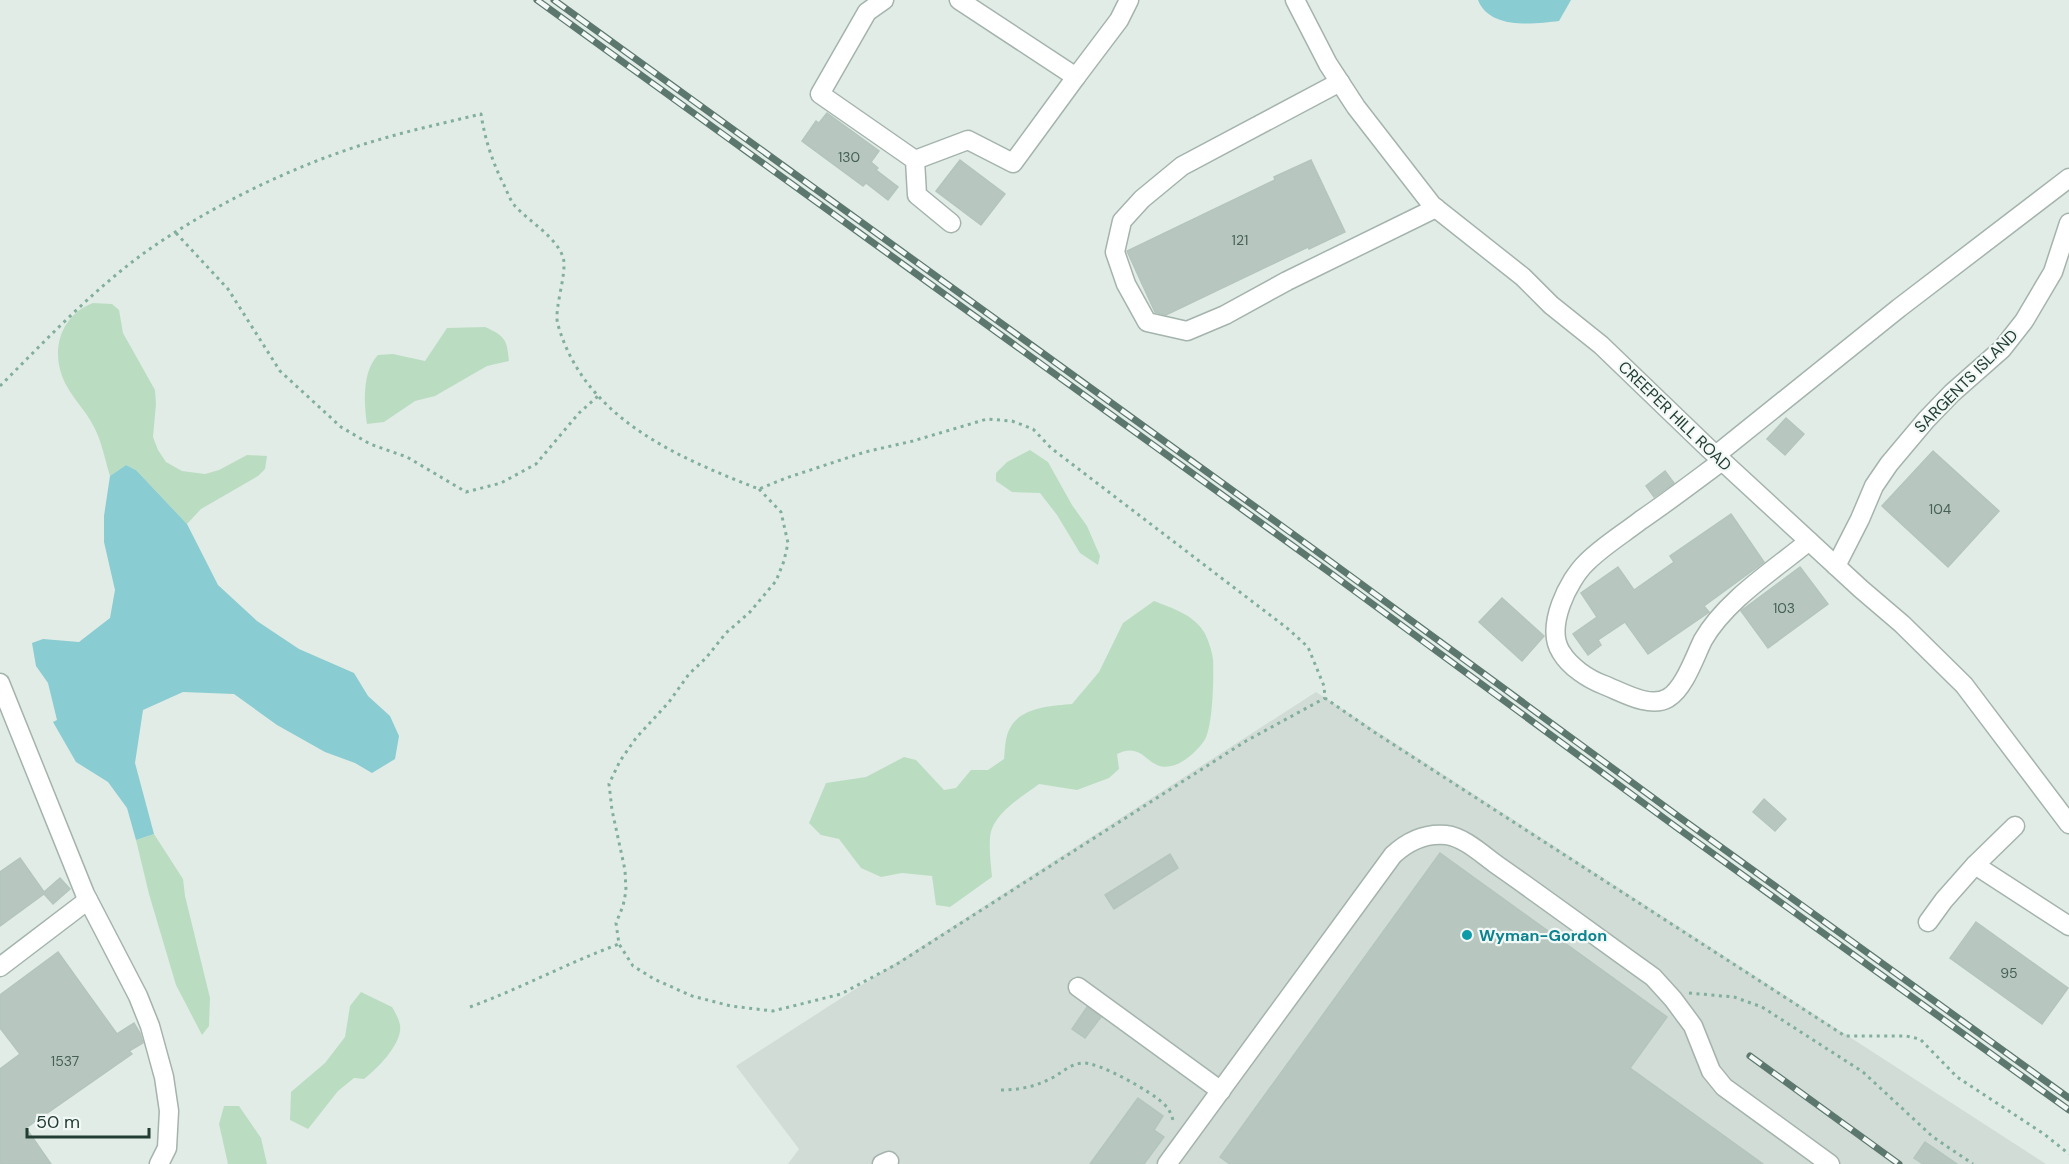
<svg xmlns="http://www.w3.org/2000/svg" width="2069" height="1164" viewBox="0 0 2069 1164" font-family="'DM Sans',sans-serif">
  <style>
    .built { fill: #d0dcd5 }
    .green { fill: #baddc1 }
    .water { fill: #89ccd1 }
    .building { fill: #b7c7bf; stroke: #b4c5bd; stroke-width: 1.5 }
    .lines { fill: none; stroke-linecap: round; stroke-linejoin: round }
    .minor-casing { stroke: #a4b4ad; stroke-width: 21 }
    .path { stroke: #82af9d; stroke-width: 3; stroke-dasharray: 3 4.5; stroke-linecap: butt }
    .minor { stroke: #fff; stroke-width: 18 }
    .rail-casing { stroke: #5c786e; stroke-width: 7 }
    .rail { stroke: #f2f8f5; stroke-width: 4.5; stroke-dasharray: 14; stroke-linecap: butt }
    .culture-dot { fill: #0f9aa8; stroke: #f2f8f5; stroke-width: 2 }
    .labels { text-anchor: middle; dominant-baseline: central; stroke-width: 4.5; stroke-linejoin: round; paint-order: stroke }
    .number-label { font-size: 14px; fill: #476056 }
    .street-label { font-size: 16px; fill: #223d33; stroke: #f2f8f5 }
    .culture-label { font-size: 16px; font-weight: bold; fill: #0d838f; stroke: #f2f8f5; text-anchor: start }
  </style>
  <rect width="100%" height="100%" fill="#e1ece6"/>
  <!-- built -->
  <polygon class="built" points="1316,692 2046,1164 788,1164 799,1149 736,1066"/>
  <!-- green -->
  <g class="green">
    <path d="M93,303L112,304L119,310L123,333L155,390L156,404L153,437L158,450L166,462L182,471L205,474L219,470L247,455L267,456L265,469L258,476L201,509L187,524L136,470L126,465L110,476C105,460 102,442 94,427C85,409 69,395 62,376C51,346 63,314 93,303Z"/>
    <path d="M485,327C505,336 507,339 509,361L487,366L435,396L415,401L384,422L367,424C364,402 362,372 378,355L393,354L425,361L447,328Z"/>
    <polygon points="1030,450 1048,462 1072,505 1087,526 1100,556 1098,565 1080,553 1057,515 1040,493 1012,492 996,481 996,473 1007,462"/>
    <path d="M1154,601C1172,608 1194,615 1204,632C1208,639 1212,651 1213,659C1214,675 1213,729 1204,741C1197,751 1183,764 1171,766C1147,772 1145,740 1117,754L1119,769L1109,778L1077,790L1039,784C1021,798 991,814 990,839C989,851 991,865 992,877L950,907L936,905L932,876L902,873L881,877L861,868L839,839L821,835L809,823L826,783L866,777L904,757L916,760L944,790L956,788L971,770H988L1004,759C1005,750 1005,738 1009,730C1019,707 1051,706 1072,704L1099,672L1123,623Z"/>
    <polygon points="154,834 183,879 185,896 210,998 209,1026 202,1035 176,985 149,894 136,840"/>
    <path d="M361,992L392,1007C395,1012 399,1019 400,1025C403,1043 377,1069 364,1079L354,1078L338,1091L308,1129L290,1120L291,1092L325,1063L345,1037L350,1006Z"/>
    <polygon points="224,1106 239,1106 261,1138 267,1164 228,1164 219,1124"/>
  </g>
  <!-- water -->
  <g class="water">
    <path d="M1478,0H1571L1559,21C1534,24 1490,30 1478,0Z"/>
    <polygon points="126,465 136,470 187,524 218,585 257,621 299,649 354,673 368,696 390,716 399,736 395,759 372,773 355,763 325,752 277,725 234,694 183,692 143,710 135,763 154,834 136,840 127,808 108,782 76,762 53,722 57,720 48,683 36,666 32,643 43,639 79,642 110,618 115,590 104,542 104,516 110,476"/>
  </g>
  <!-- building -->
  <g class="building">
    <polygon points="827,113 879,151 871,162 878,168 876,170 898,187 888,200 866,183 863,186 802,141 816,121 819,123"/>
    <polygon points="960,160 1005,194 981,225 936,191"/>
    <polygon points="1311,160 1345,232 1309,249 1308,247 1166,315 1155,312 1127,251 1275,180 1274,177"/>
    <polygon points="1786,418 1804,434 1785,455 1767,439"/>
    <polygon points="1933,451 1999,511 1948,567 1882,506"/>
    <polygon points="1665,471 1674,483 1654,497 1646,486"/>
    <polygon points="1731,514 1764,562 1704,606 1709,612 1648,654 1625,622 1598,640 1601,645 1588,655 1573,634 1597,617 1581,593 1618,567 1634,590 1674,562 1670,556"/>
    <polygon points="1800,567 1828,604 1768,648 1741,611"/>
    <polygon points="1502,598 1544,636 1522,661 1479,622"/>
    <polygon points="1764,799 1786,819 1775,831 1753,812"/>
    <polygon points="1440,853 1667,1017 1630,1068 1763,1164 1230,1164 1220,1157"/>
    <polygon points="1170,854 1178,868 1114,909 1105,895"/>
    <polygon points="20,858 44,892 60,878 70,889 53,904 44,894 0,926 0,872"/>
    <polygon points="1976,922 2068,988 2042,1024 1950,958"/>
    <polygon points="58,952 117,1034 134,1023 140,1033 143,1043 129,1051 132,1054 26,1128 51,1164 0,1164 0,1069 20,1054 0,1028 0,995"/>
    <polygon points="1087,1007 1101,1017 1085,1038 1072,1029"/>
    <polygon points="1138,1098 1163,1116 1154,1130 1164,1137 1144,1164 1090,1164"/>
    <polygon points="1925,1142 1957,1164 1923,1164 1914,1158"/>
  </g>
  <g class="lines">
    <!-- minor casing -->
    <g class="minor-casing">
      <g id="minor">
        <polyline points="884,0 867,12 820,94 915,160 917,195 951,223"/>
        <polyline points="959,0 1076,77 1119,20 1129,0"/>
        <polyline points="1295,0 1328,64 1356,107 1432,205 1523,277 1551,305 1601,345 1707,447 1861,589 1902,624 1964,685 2069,824"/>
        <polyline points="1340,82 1182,166 1142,199 1122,221 1115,252 1126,284 1147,322 1187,331 1225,315 1287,281 1436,208"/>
        <polyline points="915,160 968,140 1013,163 1076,77"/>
        <polyline points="1716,455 1899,308 2069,178"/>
        <path d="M1722,461C1695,481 1669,501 1641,520C1623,534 1603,546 1587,562C1568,580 1545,627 1561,652C1570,667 1588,679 1604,685C1622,692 1650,709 1668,698C1684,689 1695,656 1703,640C1726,600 1774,570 1809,541"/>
        <polyline points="1836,566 1860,519 1874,486 1889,464 1926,420 1952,393 2002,349 2024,321 2053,272 2069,223"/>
        <polyline points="0,683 85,894 138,996 150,1026 164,1077 169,1111 167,1148 159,1164"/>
        <polyline points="1975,865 2015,826"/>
        <polyline points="1928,922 1944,900 1975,865 2069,926"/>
        <polyline points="0,967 88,900"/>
        <polyline points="1078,987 1221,1091"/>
        <polyline points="882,1164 889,1161"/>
        <path d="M1167,1164L1393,855C1408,841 1425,833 1446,835C1464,837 1483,855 1497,865C1550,902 1601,940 1653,977L1673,999L1693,1026L1711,1071L1724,1087L1830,1164"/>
      </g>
    </g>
    <!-- path -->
    <g class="path">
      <polyline points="176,233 228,289 280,371 341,427 370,444 407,457 466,492 501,483 536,464 579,413 598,396"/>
      <path d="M0,386C45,341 89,294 140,256C206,208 292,166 371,142C407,131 444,123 481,114C485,140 493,164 505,187C508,194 511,202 516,207C530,222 556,237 563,257C568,272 553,310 558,325C585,418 676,457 759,489L786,478L865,452L913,441L987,419L1012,421L1033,429L1051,448L1287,628L1308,647L1324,686L1325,698L1374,732L1845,1036H1906L1920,1039L1957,1077L2044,1134L2069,1154"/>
      <polyline points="759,489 781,512 788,543 784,561 776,581 750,612 726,633 706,658 689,674 669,702 636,738 620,761 609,784 612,810 625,870 626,891 623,906 616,923 619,944 633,966 654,979 692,996 731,1006 773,1011 841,994 897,964 1246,741 1325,698"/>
      <polyline points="1689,993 1734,997 1762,1007 1863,1072 1933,1137 1973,1164"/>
      <path d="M470,1007C521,988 568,963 619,944"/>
      <path d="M1001,1090C1018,1090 1034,1087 1050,1079C1061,1074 1069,1064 1083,1063C1099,1062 1152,1092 1164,1104C1170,1110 1172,1116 1174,1124"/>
    </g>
    <!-- minor -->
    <use href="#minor" class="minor"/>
    <!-- rail casing -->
    <g class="rail-casing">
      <g id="rail">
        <polyline points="537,0 1329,572 1676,827 2069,1110"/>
        <polyline points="554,0 1308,545 1682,819 2069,1098"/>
        <polyline points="1750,1056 1899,1164"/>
      </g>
    </g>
    <!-- rail -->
    <use href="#rail" class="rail"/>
  </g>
  <!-- markers -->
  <circle class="culture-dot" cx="1467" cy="935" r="6"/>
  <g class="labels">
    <!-- number labels -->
    <g class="number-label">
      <text x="849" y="157">130</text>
      <text x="1240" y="240">121</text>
      <text x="1940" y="509">104</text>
      <text x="1784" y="608">103</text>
      <text x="2009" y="973">95</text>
      <text x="65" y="1061">1537</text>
    </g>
    <!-- street labels -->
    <g class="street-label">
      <text transform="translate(1966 381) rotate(-45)">SARGENTS ISLAND</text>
      <text transform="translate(1675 416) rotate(44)">CREEPER HILL ROAD</text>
    </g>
    <!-- culture labels -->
    <g class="culture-label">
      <text x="1479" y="935">Wyman-Gordon</text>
    </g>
  </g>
  <!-- scale -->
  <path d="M27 1128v9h122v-9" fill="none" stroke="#223d33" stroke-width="3"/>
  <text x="36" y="1128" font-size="18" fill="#223d33" stroke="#f2f8f5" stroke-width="4.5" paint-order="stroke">50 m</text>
</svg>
